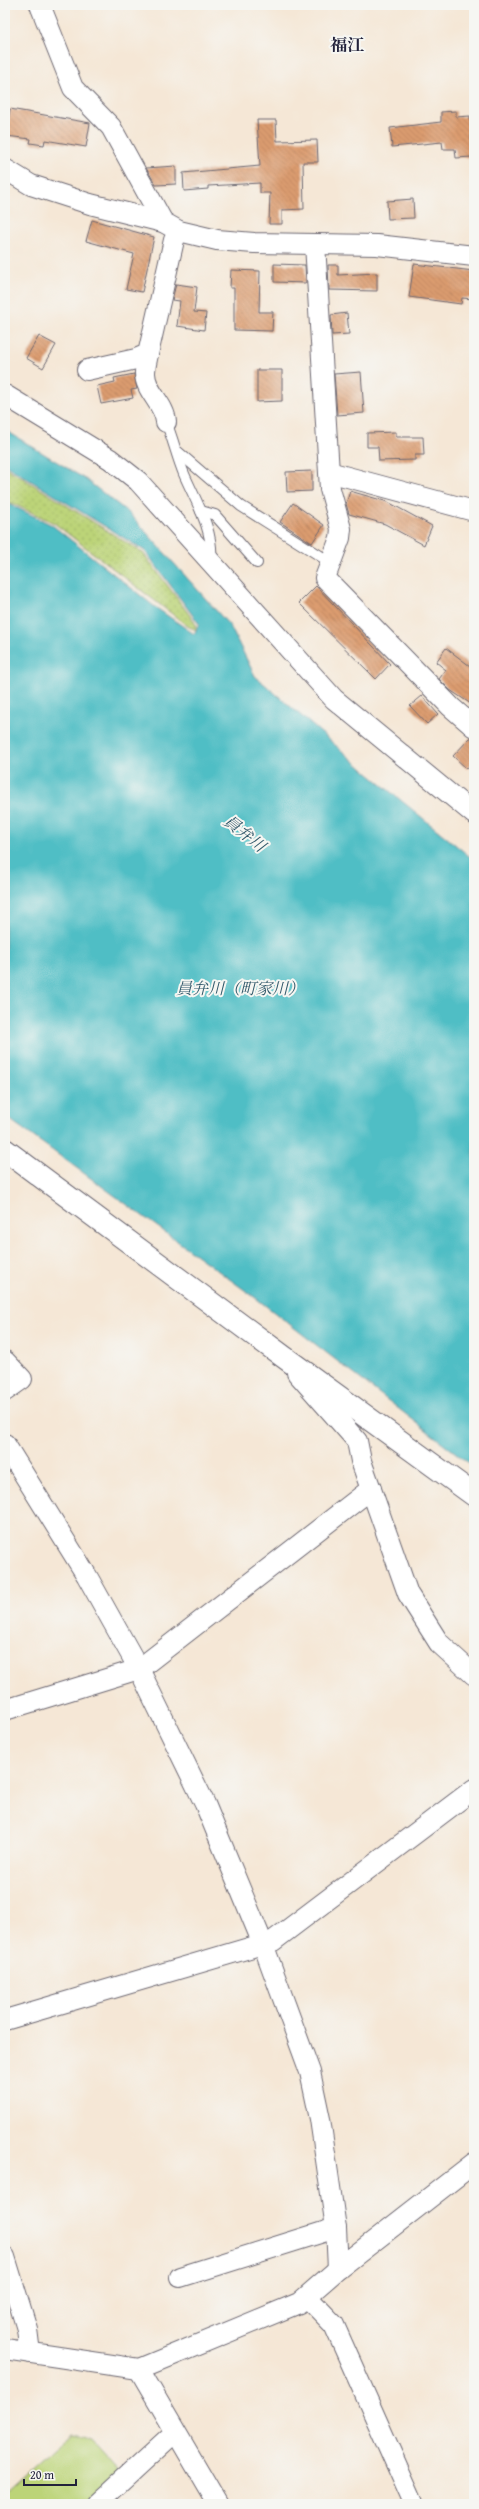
<svg xmlns="http://www.w3.org/2000/svg" width="479" height="2509" viewBox="0 0 479 2509" font-family="'Gentium Book Plus','Noto Serif JP',serif">
  <style>
    .grass { fill: url(#grass-dots); stroke: #6f7b5a }
    .green { fill: #bcd478; stroke: #6f7b5a }
    .water { fill: #50bec5; stroke: #397080 }
    .building { fill: url(#building-back-hatch) }
    .lines { fill: none; stroke-linecap: round; stroke-linejoin: round }
    .service-casing { stroke: #6c6771; stroke-width: 12 }
    .minor-casing { stroke: #6c6771; stroke-width: 22 }
    .tertiary-casing { stroke: #6c6771; stroke-width: 24 }
    .service { stroke: #fff; stroke-width: 10 }
    .minor { stroke: #fff; stroke-width: 20 }
    .tertiary { stroke: #fff; stroke-width: 22 }
    .labels { text-anchor: middle; dominant-baseline: central; stroke-width: 4; stroke-linejoin: round; paint-order: stroke }
    .water-label { font-size: 16px; font-style: italic; fill: #32596b; stroke: #f6f6f2 }
    .quarter-label { font-size: 17px; font-weight: bold; fill: #22223b; stroke: #f6f6f2 }
  </style>
  <defs>
    <pattern id="grass-dots" width="8" height="8" patternUnits="userSpaceOnUse"><rect width="8" height="8" fill="#bcd478"/><path d="M2 2h.1M6 6h.1" fill="none" stroke="#a1b669" stroke-width="1.8" stroke-linecap="round"/></pattern>
    <pattern id="building-back-hatch" width="6" height="6" patternUnits="userSpaceOnUse"><rect width="6" height="6" fill="#dc9c6f"/><path d="M-1 5l2 2M0 0l6 6M5-1l2 2" fill="none" stroke="#b27f5c"/></pattern>
  </defs>
  <rect width="100%" height="100%" fill="#f6f6f2"/>
  <filter id="ink" filterUnits="userSpaceOnUse"><feTurbulence type="fractalNoise" baseFrequency=".025" numOctaves="2"/><feDisplacementMap in="SourceGraphic" scale="8" xChannelSelector="R" yChannelSelector="G"/><feConvolveMatrix kernelMatrix="1 2 1 2 8 2 1 2 1" color-interpolation-filters="sRGB"/></filter>
  <filter id="wash" filterUnits="userSpaceOnUse"><feTurbulence type="fractalNoise" baseFrequency=".012" numOctaves="4" result="noise"/><feDisplacementMap in="SourceGraphic" scale="16" xChannelSelector="R" yChannelSelector="G"/><feGaussianBlur stdDeviation="0.9" result="paint"/><feColorMatrix in="noise" values="0 0 0 0 0 0 0 0 0 0 0 0 0 0 0 0 0 1.4 0 .05"/><feComposite in="paint" operator="in"/></filter>
  <g filter="url(#wash)">
    <rect width="100%" height="100%" fill="#f5e7d6"/>
    <!-- grass -->
    <polygon class="grass" points="5,467 143,553 194,621 197,630 189,627 54,523 5,500"/>
    <!-- green -->
    <polygon class="green" points="71,2434 90,2438 121,2472 86,2504 5,2504 5,2494"/>
    <!-- water -->
    <polygon class="water" points="5,430 85,479 129,513 230,626 255,676 370,775 474,860 474,1467 257,1299 5,1116 5,502 52,525 155,607 194,634 199,624 145,551 5,465"/>
    <g id="blocks">
      <!-- building -->
      <g class="building">
        <polygon points="10,109 90,123 86,147 45,140 44,145 30,143 31,139 6,136"/>
        <polygon points="456,111 456,117 470,116 472,157 456,158 455,149 443,149 442,142 392,147 390,128 441,122 441,112"/>
        <polygon points="257,120 276,120 277,141 317,140 318,162 303,162 304,209 282,210 282,224 269,224 270,193 260,193 260,183 208,186 208,189 184,191 183,173 260,166"/>
        <polygon points="176,166 176,184 156,185 146,168"/>
        <polygon points="413,199 414,218 388,219 387,201"/>
        <polygon points="92,220 154,237 142,292 126,289 134,254 86,241"/>
        <polygon points="274,264 305,265 306,283 274,282"/>
        <polygon points="414,264 474,271 474,299 462,298 461,304 409,297"/>
        <polygon points="328,265 338,265 338,275 377,273 377,291 329,290"/>
        <polygon points="231,270 260,271 259,312 273,312 272,331 234,330 234,288 230,288"/>
        <polygon points="176,284 197,287 194,312 206,313 204,330 177,326 180,301 172,300"/>
        <polygon points="347,313 349,334 332,335 331,315"/>
        <polygon points="39,336 56,345 43,368 26,358"/>
        <polygon points="257,370 282,370 282,401 257,402"/>
        <polygon points="361,372 364,413 337,415 334,374"/>
        <polygon points="134,374 137,389 131,390 133,398 101,404 97,386 115,382 114,378"/>
        <polygon points="396,432 396,437 423,437 424,455 415,455 415,460 379,461 378,447 367,447 367,433"/>
        <polygon points="312,471 312,491 287,492 286,472"/>
        <polygon points="350,491 388,502 432,526 424,545 385,524 349,514 346,504"/>
        <polygon points="293,503 324,525 312,543 280,522"/>
        <polygon points="316,586 390,664 376,679 299,603"/>
        <polygon points="446,648 474,669 474,706 450,690 439,679 446,670 436,662"/>
        <polygon points="422,696 438,714 427,724 410,706"/>
        <polygon points="470,738 474,738 474,760 467,769 453,756"/>
      </g>
    </g>
  </g>
  <g filter="url(#ink)">
    <use href="#blocks" fill-opacity="0" stroke="#6c6771" stroke-width="1"/>
    <g class="lines">
      <!-- service casing -->
      <g class="service-casing">
        <g id="service">
          <path d="M166,422C173,439 177,457 184,474C196,502 214,530 211,561"/>
          <polyline points="177,451 241,506 330,562"/>
          <polyline points="201,511 215,515 257,563"/>
        </g>
      </g>
      <!-- minor casing -->
      <g class="minor-casing">
        <g id="minor">
          <polyline points="40,5 73,88 111,127 163,222"/>
          <polyline points="5,169 31,185 90,204 163,222 179,231 217,240 254,243 377,245 474,256"/>
          <polyline points="315,244 330,489 341,529 340,538 325,578 451,707 474,727"/>
          <path d="M148,354C147,360 145,366 145,373C145,392 165,404 166,422"/>
          <polyline points="87,370 136,359 148,354 174,240 179,231"/>
          <polyline points="5,395 110,459 138,481 334,699 474,814"/>
          <polyline points="329,472 474,511"/>
          <polyline points="5,1361 22,1379 5,1391"/>
          <polyline points="297,1373 357,1441 361,1461 408,1594 439,1643 474,1675"/>
          <polyline points="5,1444 87,1576 139,1669 205,1804 263,1944 310,2072 320,2119 336,2228 338,2269"/>
          <polyline points="5,1710 139,1669 371,1489"/>
          <polyline points="5,2020 273,1941 474,1789"/>
          <polyline points="5,2257 27,2329 30,2353"/>
          <polyline points="180,2277 336,2228"/>
          <polyline points="307,2297 334,2325 414,2504"/>
          <polyline points="5,2349 139,2369 299,2303 338,2269 474,2163"/>
          <polyline points="139,2369 218,2504"/>
          <polyline points="97,2504 175,2432"/>
        </g>
      </g>
      <!-- tertiary casing -->
      <g class="tertiary-casing">
        <polyline id="tertiary" points="5,1150 284,1357 474,1495"/>
      </g>
      <!-- service -->
      <use href="#service" class="service"/>
      <!-- minor -->
      <use href="#minor" class="minor"/>
      <!-- tertiary -->
      <use href="#tertiary" class="tertiary"/>
    </g>
  </g>
  <g class="labels">
    <!-- water labels -->
    <g class="water-label">
      <text transform="translate(245 833) rotate(38)">員弁川</text>
      <text x="240" y="988">員弁川（町家川）</text>
    </g>
    <!-- quarter labels -->
    <g class="quarter-label">
      <text x="347" y="44">福江</text>
    </g>
  </g>
  <!-- margin -->
  <rect width="479" height="2509" fill="none" stroke="#f6f6f2" stroke-width="20"/>
  <!-- scale -->
  <path d="M24 2479v6h52v-6" fill="none" stroke="#22223b" stroke-width="2"/>
  <text x="30" y="2479" font-size="12" fill="#22223b" stroke="#f6f6f2" stroke-width="3" paint-order="stroke">20 m</text>
</svg>
